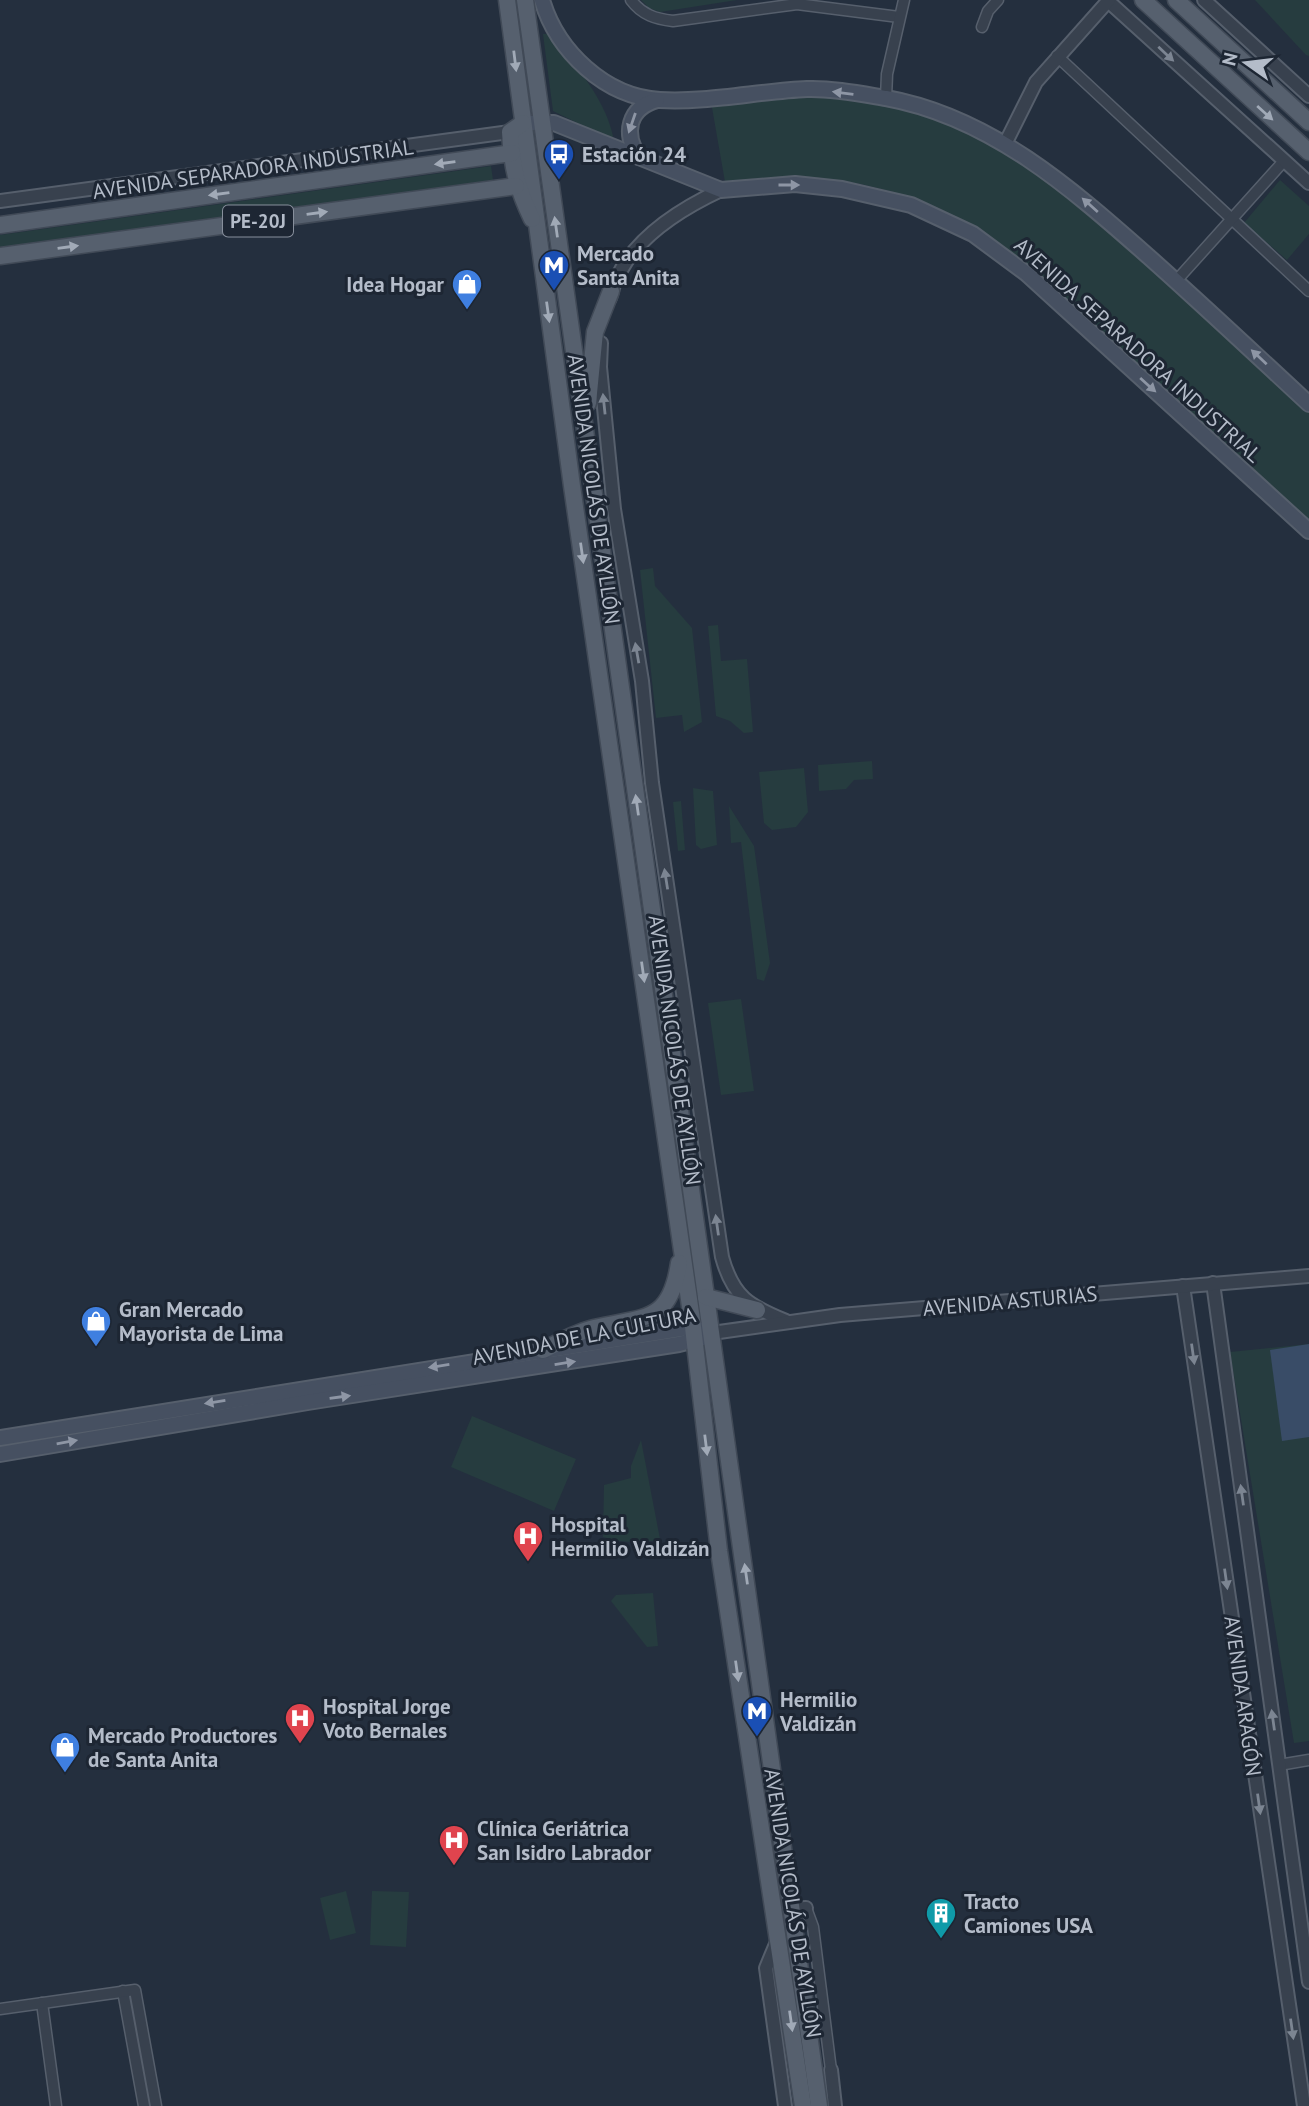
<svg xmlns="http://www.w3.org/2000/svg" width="1309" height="2106" viewBox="0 0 1309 2106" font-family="'PT Sans',sans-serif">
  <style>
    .green { fill: #263c3f }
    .water { fill: #394c67 }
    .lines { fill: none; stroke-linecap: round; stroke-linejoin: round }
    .minor-casing { stroke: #565f6c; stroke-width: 13 }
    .tertiary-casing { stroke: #565f6c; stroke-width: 16 }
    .secondary-casing { stroke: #565f6c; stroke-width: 18 }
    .primary-casing { stroke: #414a57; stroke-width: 19 }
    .minor { stroke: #38414e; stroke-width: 10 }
    .tertiary { stroke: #38414e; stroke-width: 12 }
    .secondary { stroke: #465061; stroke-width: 14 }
    .primary { stroke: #56606e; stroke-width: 16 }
    .oneway { fill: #7c8592 }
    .oneway2 { fill: #a1aab7 }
    .oneway3 { fill: #8e96a5 }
    .labels { text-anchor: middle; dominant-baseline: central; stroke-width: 6; stroke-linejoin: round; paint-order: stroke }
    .shield { fill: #1d2633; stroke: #878f9c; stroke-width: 2 }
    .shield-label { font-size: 19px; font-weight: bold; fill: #b4bcc9 }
    .poi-label { font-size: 21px; font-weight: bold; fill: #b4bcc9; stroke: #1d2633; text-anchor: start }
    .street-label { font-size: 21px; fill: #b4bcc9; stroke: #1d2633 }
  </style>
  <rect width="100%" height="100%" fill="#242f3e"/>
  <!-- green -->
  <g class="green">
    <polygon points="641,0 737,0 660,12 649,8"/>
    <polygon points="1255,0 1309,0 1309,56 1306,55"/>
    <path d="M543,34H550C575,64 608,102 614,141L553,111Z"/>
    <path d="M816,96L887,102L957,126L1037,166L1183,295L1309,411V530L1011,252C916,187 840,168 725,182L711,102Z"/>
    <polygon points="491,166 493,180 0,250 0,235"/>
    <polygon points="1280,180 1309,206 1309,234 1287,260 1244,223"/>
    <polygon points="653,568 655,586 692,628 702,722 684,732 682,715 656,718 640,570"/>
    <polygon points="718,625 721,661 747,659 753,732 744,733 730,721 716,716 708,626"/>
    <polygon points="872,761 873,779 854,780 846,789 819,791 818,765"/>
    <polygon points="804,768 808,812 796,827 772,830 764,823 759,772"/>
    <polygon points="693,788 713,791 717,845 701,849 696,845"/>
    <polygon points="681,801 685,850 678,851 673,802"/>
    <polygon points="729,806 754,846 770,963 764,981 757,979 741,842 731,843"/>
    <polygon points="741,999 754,1091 721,1095 708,1003"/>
    <polygon points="1309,1344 1309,1741 1294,1743 1230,1352"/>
    <polygon points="472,1416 576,1459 554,1511 451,1467"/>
    <path d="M641,1440L660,1539C640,1544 623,1543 603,1537L604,1485L631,1478V1466Z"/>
    <polygon points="653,1593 658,1646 647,1647 611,1601 616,1595"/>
    <polygon points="346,1891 356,1933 330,1940 320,1898"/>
    <polygon points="372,1891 409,1892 406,1947 370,1945"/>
  </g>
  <!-- water -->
  <polygon class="water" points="1309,1344 1309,1437 1282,1441 1270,1350"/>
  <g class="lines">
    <!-- minor casing -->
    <g class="minor-casing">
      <g id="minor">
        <path d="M631,0C642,15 656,19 673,21L797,4L899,17"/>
        <polyline points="982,27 988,11 998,0"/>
        <polyline points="1057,56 1309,291"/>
        <polyline points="886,98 887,74 904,0"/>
        <polyline points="1176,281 1283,162"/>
        <polyline points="1279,1765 1309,1760"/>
        <polyline points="806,1908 813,1927 831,2070"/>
        <polyline points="123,1991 144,2106"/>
        <polyline points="42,2003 56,2106"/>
        <polyline points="0,2009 135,1990 156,2106"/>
      </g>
    </g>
    <!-- tertiary casing -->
    <g class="tertiary-casing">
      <g id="tertiary">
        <polyline points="1107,0 1309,183"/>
        <polyline points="1204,0 1309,96"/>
        <polyline points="1005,144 1036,82 1109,0"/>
        <polyline points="0,201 510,132"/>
        <path d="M610,298C622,245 676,211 721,190"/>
        <path d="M601,343L600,367L614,509L642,681L652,783L722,1257C733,1297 749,1306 786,1321"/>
        <polyline points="1213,1283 1309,1982"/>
        <polyline points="1183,1286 1304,2106"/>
        <polyline points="712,1333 840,1315 1309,1276"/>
        <polyline points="791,1909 806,1908"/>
        <polyline points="776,1944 766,1968 785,2106"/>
        <polyline points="831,2070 835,2106"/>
      </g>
    </g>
    <!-- secondary casing -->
    <g class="secondary-casing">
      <g id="secondary">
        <path d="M542,0C557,51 605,97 660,100C704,103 761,91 807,89C832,88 862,94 886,98C991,117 1072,189 1149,257C1203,305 1256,355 1309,404"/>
        <polyline points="523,123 554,123 721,190 795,184 842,189 911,205 973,234 1027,274 1309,531"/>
        <path d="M639,157C623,134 628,108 657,100"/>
        <polyline points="0,1438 693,1327 703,1331"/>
        <polyline points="0,1454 308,1402 679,1344 703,1338"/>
      </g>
    </g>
    <!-- primary casing -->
    <g class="primary-casing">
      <g id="primary">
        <polyline points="507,0 572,486 693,1327 719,1551 803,2106"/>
        <polyline points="525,0 819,2106"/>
        <polyline points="1143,0 1309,152"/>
        <polyline points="1176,0 1309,122"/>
        <path d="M523,123L510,132C512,167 517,188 532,219"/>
        <polyline points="0,225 512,153"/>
        <polyline points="0,256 516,186"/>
        <polyline points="588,403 595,332 611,291"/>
        <polyline points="706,1297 757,1310"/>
        <path d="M543,1350C560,1342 576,1332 594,1328C644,1316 670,1324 679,1263"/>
      </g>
    </g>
    <!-- minor -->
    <use href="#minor" class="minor"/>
    <!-- tertiary -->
    <use href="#tertiary" class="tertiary"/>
    <!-- secondary -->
    <use href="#secondary" class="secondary"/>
    <!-- primary -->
    <use href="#primary" class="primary"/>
  </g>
  <!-- one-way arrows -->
  <defs><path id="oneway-solid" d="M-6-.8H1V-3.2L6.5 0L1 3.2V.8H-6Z" transform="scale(1.75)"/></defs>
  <g class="oneway">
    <use href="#oneway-solid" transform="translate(1166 54) rotate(43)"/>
    <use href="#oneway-solid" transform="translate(604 404) rotate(-96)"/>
    <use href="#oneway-solid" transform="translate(637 653) rotate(-100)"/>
    <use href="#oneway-solid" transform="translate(666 879) rotate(-99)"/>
    <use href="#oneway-solid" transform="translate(717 1225) rotate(-98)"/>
    <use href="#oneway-solid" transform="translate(1193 1354) rotate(82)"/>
    <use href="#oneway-solid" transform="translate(1242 1495) rotate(-98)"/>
    <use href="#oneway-solid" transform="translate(1226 1579) rotate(82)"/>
    <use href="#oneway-solid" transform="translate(1273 1720) rotate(-98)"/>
    <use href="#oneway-solid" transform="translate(1259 1804) rotate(82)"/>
    <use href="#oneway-solid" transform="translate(1292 2029) rotate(82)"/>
  </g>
  <g class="oneway2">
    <use href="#oneway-solid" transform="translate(515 61) rotate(83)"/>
    <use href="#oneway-solid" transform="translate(1265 113) rotate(42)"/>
    <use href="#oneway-solid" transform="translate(445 163) rotate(172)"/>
    <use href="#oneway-solid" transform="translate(219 194) rotate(172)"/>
    <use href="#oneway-solid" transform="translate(317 213) rotate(-8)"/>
    <use href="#oneway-solid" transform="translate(556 227) rotate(-98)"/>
    <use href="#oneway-solid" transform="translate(68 247) rotate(-8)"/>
    <use href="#oneway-solid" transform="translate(548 312) rotate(82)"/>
    <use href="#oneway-solid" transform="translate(582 553) rotate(82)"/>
    <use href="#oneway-solid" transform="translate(637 805) rotate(-98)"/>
    <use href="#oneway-solid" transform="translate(643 972) rotate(82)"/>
    <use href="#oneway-solid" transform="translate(706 1445) rotate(83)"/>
    <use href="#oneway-solid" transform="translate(746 1574) rotate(-98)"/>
    <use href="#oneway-solid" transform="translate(737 1671) rotate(82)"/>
    <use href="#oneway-solid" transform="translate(791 2021) rotate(82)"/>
  </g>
  <g class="oneway3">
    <use href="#oneway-solid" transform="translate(843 93) rotate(-173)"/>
    <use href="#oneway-solid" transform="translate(632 123) rotate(109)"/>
    <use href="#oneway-solid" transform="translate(789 185)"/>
    <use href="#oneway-solid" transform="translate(1090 205) rotate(-138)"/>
    <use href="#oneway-solid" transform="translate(1259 357) rotate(-137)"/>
    <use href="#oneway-solid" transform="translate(1148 385) rotate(42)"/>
    <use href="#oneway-solid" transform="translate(565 1363) rotate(-9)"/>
    <use href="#oneway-solid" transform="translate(439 1366) rotate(171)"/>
    <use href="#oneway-solid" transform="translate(340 1397) rotate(-8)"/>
    <use href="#oneway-solid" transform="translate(215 1402) rotate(171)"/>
    <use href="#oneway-solid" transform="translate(67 1442) rotate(-10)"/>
  </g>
  <!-- icons -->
  <defs>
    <g id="bus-pin" transform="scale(1.575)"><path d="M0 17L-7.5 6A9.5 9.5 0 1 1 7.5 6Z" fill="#1a4fb4" stroke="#1d2633"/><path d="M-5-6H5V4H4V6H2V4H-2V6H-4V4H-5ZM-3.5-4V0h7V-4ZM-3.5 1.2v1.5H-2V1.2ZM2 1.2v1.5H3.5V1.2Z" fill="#fff"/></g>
    <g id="metro-pin" transform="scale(1.575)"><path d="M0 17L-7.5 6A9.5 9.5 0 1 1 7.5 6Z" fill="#1a4fb4" stroke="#1d2633"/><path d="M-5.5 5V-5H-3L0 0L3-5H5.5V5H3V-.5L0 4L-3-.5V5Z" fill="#fff"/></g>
    <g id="shop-pin" transform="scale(1.575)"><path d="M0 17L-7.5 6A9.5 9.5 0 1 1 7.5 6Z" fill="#3f7fe0" stroke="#1d2633"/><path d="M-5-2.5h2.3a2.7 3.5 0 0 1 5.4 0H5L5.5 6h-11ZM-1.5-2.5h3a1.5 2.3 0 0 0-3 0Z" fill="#fff"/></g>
    <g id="hospital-pin" transform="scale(1.575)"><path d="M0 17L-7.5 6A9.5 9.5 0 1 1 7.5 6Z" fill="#e0444e" stroke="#1d2633"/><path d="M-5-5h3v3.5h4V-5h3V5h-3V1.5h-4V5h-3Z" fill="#fff"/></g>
    <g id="building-pin" transform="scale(1.575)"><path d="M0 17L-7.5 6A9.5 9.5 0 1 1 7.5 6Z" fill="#0f9aa8" stroke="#1d2633"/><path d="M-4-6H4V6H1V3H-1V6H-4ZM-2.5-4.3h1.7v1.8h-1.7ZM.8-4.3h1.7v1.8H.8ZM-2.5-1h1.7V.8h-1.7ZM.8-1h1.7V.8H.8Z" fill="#fff"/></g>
  </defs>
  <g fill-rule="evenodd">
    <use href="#bus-pin" x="559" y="154"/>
    <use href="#metro-pin" x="554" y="265"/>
    <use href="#shop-pin" x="467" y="284"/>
    <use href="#shop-pin" x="96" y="1321"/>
    <use href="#hospital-pin" x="528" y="1536"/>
    <use href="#metro-pin" x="757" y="1711"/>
    <use href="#hospital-pin" x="300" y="1718"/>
    <use href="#shop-pin" x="65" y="1747"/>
    <use href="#hospital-pin" x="454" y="1840"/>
    <use href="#building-pin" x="941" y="1913"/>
  </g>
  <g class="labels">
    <!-- shield labels -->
    <rect class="shield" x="223" y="205.5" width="70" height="31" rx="5"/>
    <g class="shield-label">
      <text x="258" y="221">PE-20J</text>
    </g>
    <!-- poi labels -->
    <g class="poi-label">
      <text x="582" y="154">Estación 24</text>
      <text x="577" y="253">Mercado<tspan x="577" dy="24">Santa Anita</tspan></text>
      <text x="444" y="284" text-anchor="end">Idea Hogar</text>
      <text x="119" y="1309">Gran Mercado<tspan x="119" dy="24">Mayorista de Lima</tspan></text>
      <text x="551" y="1524">Hospital<tspan x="551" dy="24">Hermilio Valdizán</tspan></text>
      <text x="780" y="1699">Hermilio<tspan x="780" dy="24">Valdizán</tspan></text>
      <text x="323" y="1706">Hospital Jorge<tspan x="323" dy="24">Voto Bernales</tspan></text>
      <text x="88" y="1735">Mercado Productores<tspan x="88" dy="24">de Santa Anita</tspan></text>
      <text x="477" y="1828">Clínica Geriátrica<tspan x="477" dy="24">San Isidro Labrador</tspan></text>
      <text x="964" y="1901">Tracto<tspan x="964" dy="24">Camiones USA</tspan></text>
    </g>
    <!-- street labels -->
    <g class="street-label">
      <text transform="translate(253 169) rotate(-8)">AVENIDA SEPARADORA INDUSTRIAL</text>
      <text transform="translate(1138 350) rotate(42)">AVENIDA SEPARADORA INDUSTRIAL</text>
      <text transform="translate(594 489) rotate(82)">AVENIDA NICOLÁS DE AYLLÓN</text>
      <text transform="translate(675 1050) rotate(82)">AVENIDA NICOLÁS DE AYLLÓN</text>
      <text transform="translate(1010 1301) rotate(-5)">AVENIDA ASTURIAS</text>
      <text transform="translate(584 1336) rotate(-11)">AVENIDA DE LA CULTURA</text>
      <text transform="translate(1243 1696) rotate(82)">AVENIDA ARAGÓN</text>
      <text transform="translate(793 1903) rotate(81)">AVENIDA NICOLÁS DE AYLLÓN</text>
    </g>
  </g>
  <!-- north arrow -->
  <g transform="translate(1246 63) rotate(284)" stroke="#1d2633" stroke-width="5" paint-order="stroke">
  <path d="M0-5L12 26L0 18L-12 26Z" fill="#b4bcc9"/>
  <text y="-10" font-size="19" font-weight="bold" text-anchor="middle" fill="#b4bcc9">N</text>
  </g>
</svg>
